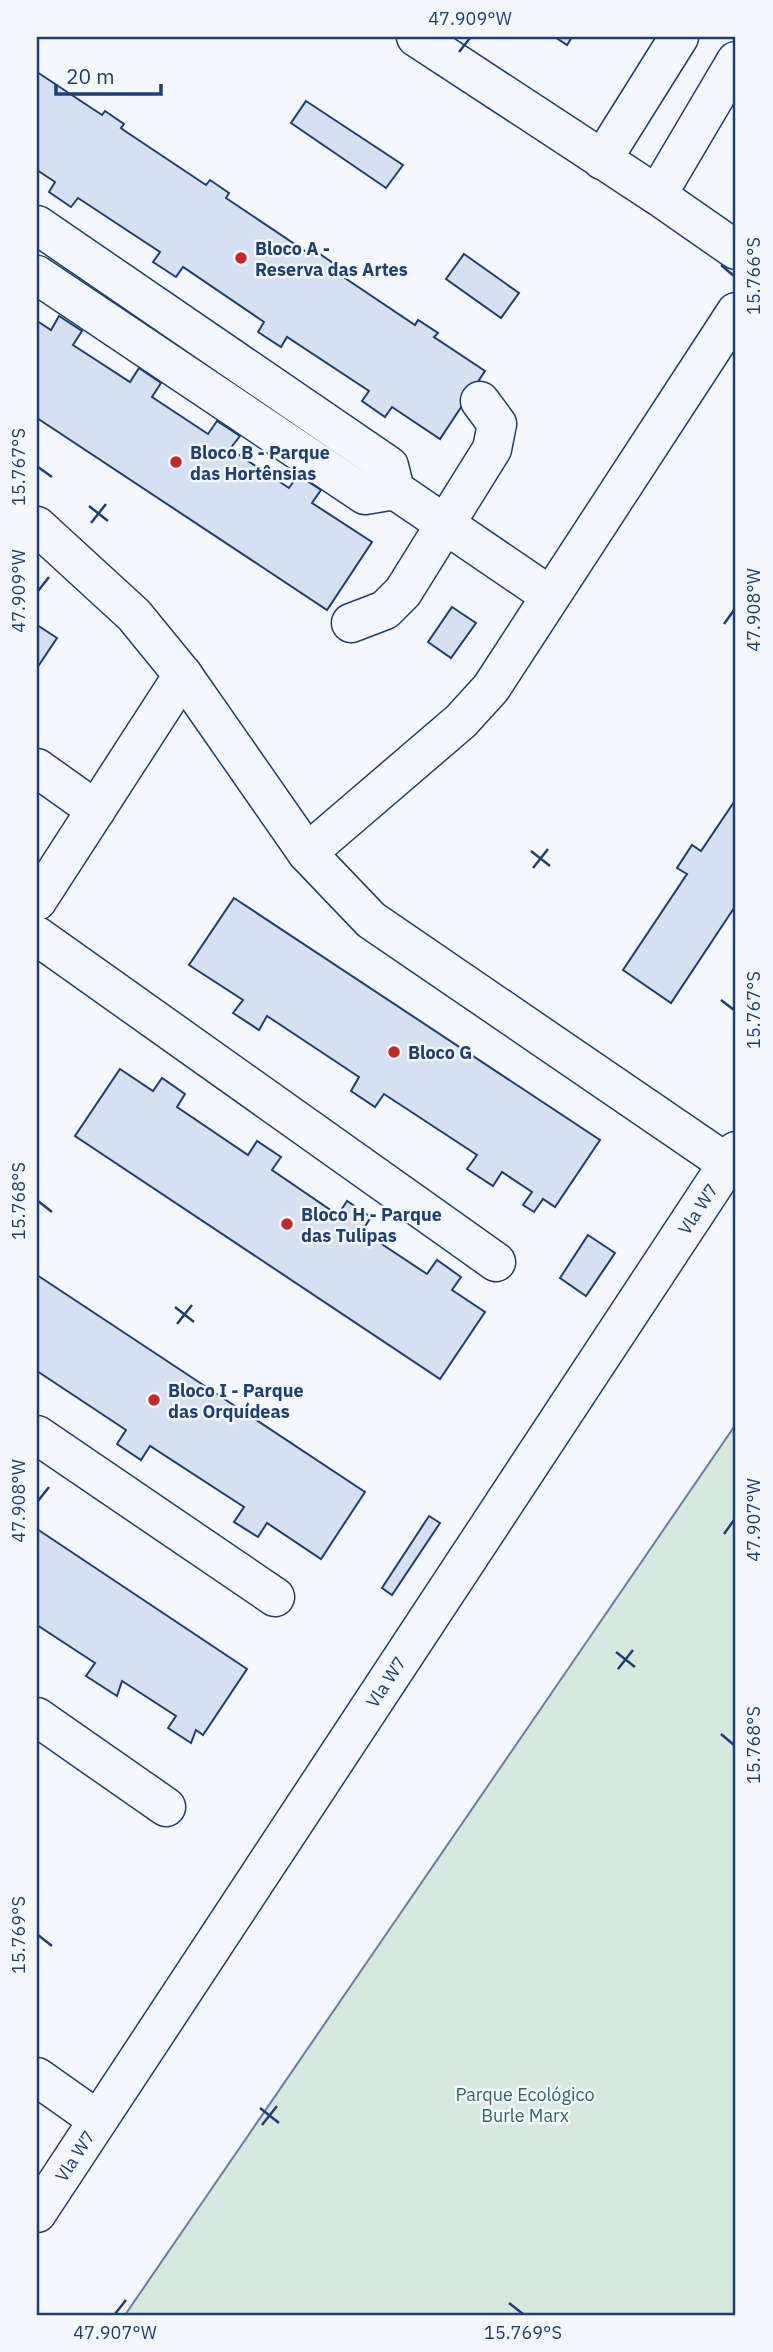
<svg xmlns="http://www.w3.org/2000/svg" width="773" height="2352" viewBox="0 0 773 2352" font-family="'IBM Plex Sans',sans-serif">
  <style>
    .green { fill: #d7e8df; stroke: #687fa3; stroke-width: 2 }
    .building { fill: #d5e0f0; stroke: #1d3f73; stroke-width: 2 }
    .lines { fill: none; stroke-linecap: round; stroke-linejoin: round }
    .minor-casing { stroke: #1d3f73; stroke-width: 41 }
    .major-casing { stroke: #1d3f73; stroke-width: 41 }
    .minor { stroke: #f4f7fb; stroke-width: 38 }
    .major { stroke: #f4f7fb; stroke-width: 38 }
    .ticks { fill: none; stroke: #1d3f73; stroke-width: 2.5 }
    .poi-dot { fill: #c62828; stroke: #f4f7fb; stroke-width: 2.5 }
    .labels { text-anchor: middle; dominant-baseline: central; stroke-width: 5; stroke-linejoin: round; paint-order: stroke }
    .poi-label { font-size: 18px; font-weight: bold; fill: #1d3f73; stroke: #f4f7fb; text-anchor: start }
    .street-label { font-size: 18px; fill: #1d3f73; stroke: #f4f7fb }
    .park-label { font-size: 18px; fill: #2c6c60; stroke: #f4f7fb }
    .neatline { fill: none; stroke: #1d3f73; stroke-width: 2.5 }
    .ticks-label { font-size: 18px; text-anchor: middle; fill: #1d3f73 }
  </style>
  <rect width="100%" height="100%" fill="#f4f7fb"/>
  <!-- green -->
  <polygon class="green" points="736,1424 736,2315 125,2315"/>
  <!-- building -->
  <g class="building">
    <polygon points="555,37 572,37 567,45"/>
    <polygon points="37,72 102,115 105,111 124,124 121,128 125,131 206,185 210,180 229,193 226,198 311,255 314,250 333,263 330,268 415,325 418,320 438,333 434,337 485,371 440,439 392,407 385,417 362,401 369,391 287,337 281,347 258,332 264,322 183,267 176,277 153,262 160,252 78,198 71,207 49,192 55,182 37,170"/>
    <polygon points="306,101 403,165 386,188 291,123"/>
    <polygon points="464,254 519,293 501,318 446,279"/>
    <polygon points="59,316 82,331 73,345 130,382 139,368 161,383 152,397 208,434 217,421 240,436 230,449 289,488 298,475 321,490 312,503 372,542 327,610 37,418 37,321 51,330"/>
    <polygon points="452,607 476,623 451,658 428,642"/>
    <polygon points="37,625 57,638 37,668"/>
    <polygon points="736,799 736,905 671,1003 623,970 687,874 677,868 692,845 701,851"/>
    <polygon points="234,898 600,1140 555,1207 543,1199 534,1212 523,1205 532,1192 502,1172 493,1186 467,1169 477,1155 384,1094 375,1107 351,1091 359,1077 267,1016 259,1030 233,1013 243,1000 189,965"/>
    <polygon points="120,1069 153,1091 162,1078 185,1094 177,1107 248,1155 257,1141 281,1157 272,1170 338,1215 347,1201 371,1217 362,1231 427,1274 437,1260 461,1277 452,1290 485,1312 440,1379 75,1136"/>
    <polygon points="588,1235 615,1253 586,1296 560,1278"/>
    <polygon points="37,1275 365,1492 321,1559 267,1523 258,1537 234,1522 244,1507 150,1446 141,1460 117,1444 126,1430 37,1371"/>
    <polygon points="429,1516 440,1523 392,1595 382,1588"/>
    <polygon points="37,1529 247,1669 203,1735 196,1730 191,1743 168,1728 176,1716 122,1681 117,1696 86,1676 95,1663 37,1625"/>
  </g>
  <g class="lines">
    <!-- minor casing -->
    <g class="minor-casing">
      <g id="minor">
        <polyline points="416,37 657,195 736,250"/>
        <polyline points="602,160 679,37"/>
        <polyline points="657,195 736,61"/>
        <polyline points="37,225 389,466 395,490"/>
        <polyline points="37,275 365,495 395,490 549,595"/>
        <polyline points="37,526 134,615 183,675 307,853 371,920 728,1164"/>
        <polyline points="351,623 385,610 403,592 492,449 497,424 480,401"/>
        <polyline points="37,768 96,810"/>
        <polyline points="307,853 461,721 491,688 736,312"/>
        <polyline points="37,901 183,675"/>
        <polyline points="37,936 496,1262"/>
        <polyline points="37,1435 275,1597"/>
        <polyline points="37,1717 166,1807"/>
        <polyline points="37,2077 98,2120"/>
      </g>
    </g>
    <!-- major casing -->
    <g class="major-casing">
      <polyline id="major" points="37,2213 736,1151"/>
    </g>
    <!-- minor -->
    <use href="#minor" class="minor"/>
    <!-- major -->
    <use href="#major" class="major"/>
  </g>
  <!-- ticks -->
  <path class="ticks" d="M459,52L470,38M721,265L734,276M38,467L52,477M89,506L108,521M91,523L106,504M38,591L49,577M724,624L734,610M531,851L550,866M533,868L548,849M721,1000L734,1010M38,1201L52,1212M175,1307L194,1322M177,1324L192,1305M38,1501L49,1487M724,1534L734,1520M616,1652L635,1667M618,1669L633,1650M721,1734L734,1745M38,1935L52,1946M260,2108L279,2123M262,2125L277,2106M509,2303L523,2314M115,2314L126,2300"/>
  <!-- markers -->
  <g class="poi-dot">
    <circle cx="241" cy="258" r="7"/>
    <circle cx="176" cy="462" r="7"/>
    <circle cx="394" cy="1052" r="7"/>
    <circle cx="287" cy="1224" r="7"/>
    <circle cx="154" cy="1400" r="7"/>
  </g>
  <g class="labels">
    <!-- poi labels -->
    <g class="poi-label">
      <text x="255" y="248">Bloco A -<tspan x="255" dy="21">Reserva das Artes</tspan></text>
      <text x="190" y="452">Bloco B - Parque<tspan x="190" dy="21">das Hortênsias</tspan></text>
      <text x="408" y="1052">Bloco G</text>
      <text x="301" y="1214">Bloco H - Parque<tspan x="301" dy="21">das Tulipas</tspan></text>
      <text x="168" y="1390">Bloco I - Parque<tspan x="168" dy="21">das Orquídeas</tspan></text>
    </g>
    <!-- street labels -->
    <g class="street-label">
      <text transform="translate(698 1209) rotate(-57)">Vla W7</text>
      <text transform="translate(386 1682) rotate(-57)">Vla W7</text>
      <text transform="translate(75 2156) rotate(-57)">Vla W7</text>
    </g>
    <!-- park labels -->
    <g class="park-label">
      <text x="525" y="2094">Parque Ecológico<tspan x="525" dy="21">Burle Marx</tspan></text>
    </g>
  </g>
  <!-- border -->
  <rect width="773" height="2352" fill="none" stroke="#f4f7fb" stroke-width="77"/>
  <!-- scale -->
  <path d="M56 84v10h105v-10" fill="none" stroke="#1d3f73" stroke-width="3.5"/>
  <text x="66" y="84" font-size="21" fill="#1d3f73" stroke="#f4f7fb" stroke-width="5" paint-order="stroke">20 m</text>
  <rect x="38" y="38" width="696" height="2276" class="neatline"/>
  <g class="ticks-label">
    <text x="470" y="25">47.909°W</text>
    <text transform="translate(754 276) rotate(-90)" y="6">15.766°S</text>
    <text transform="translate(19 467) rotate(-90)" y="6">15.767°S</text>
    <text transform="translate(19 591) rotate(-90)" y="6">47.909°W</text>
    <text transform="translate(754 610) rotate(-90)" y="6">47.908°W</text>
    <text transform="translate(754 1010) rotate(-90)" y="6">15.767°S</text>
    <text transform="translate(19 1201) rotate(-90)" y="6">15.768°S</text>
    <text transform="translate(19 1501) rotate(-90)" y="6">47.908°W</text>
    <text transform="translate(754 1520) rotate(-90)" y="6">47.907°W</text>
    <text transform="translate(754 1745) rotate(-90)" y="6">15.768°S</text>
    <text transform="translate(19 1935) rotate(-90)" y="6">15.769°S</text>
    <text x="115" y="2339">47.907°W</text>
    <text x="523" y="2339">15.769°S</text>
  </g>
</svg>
